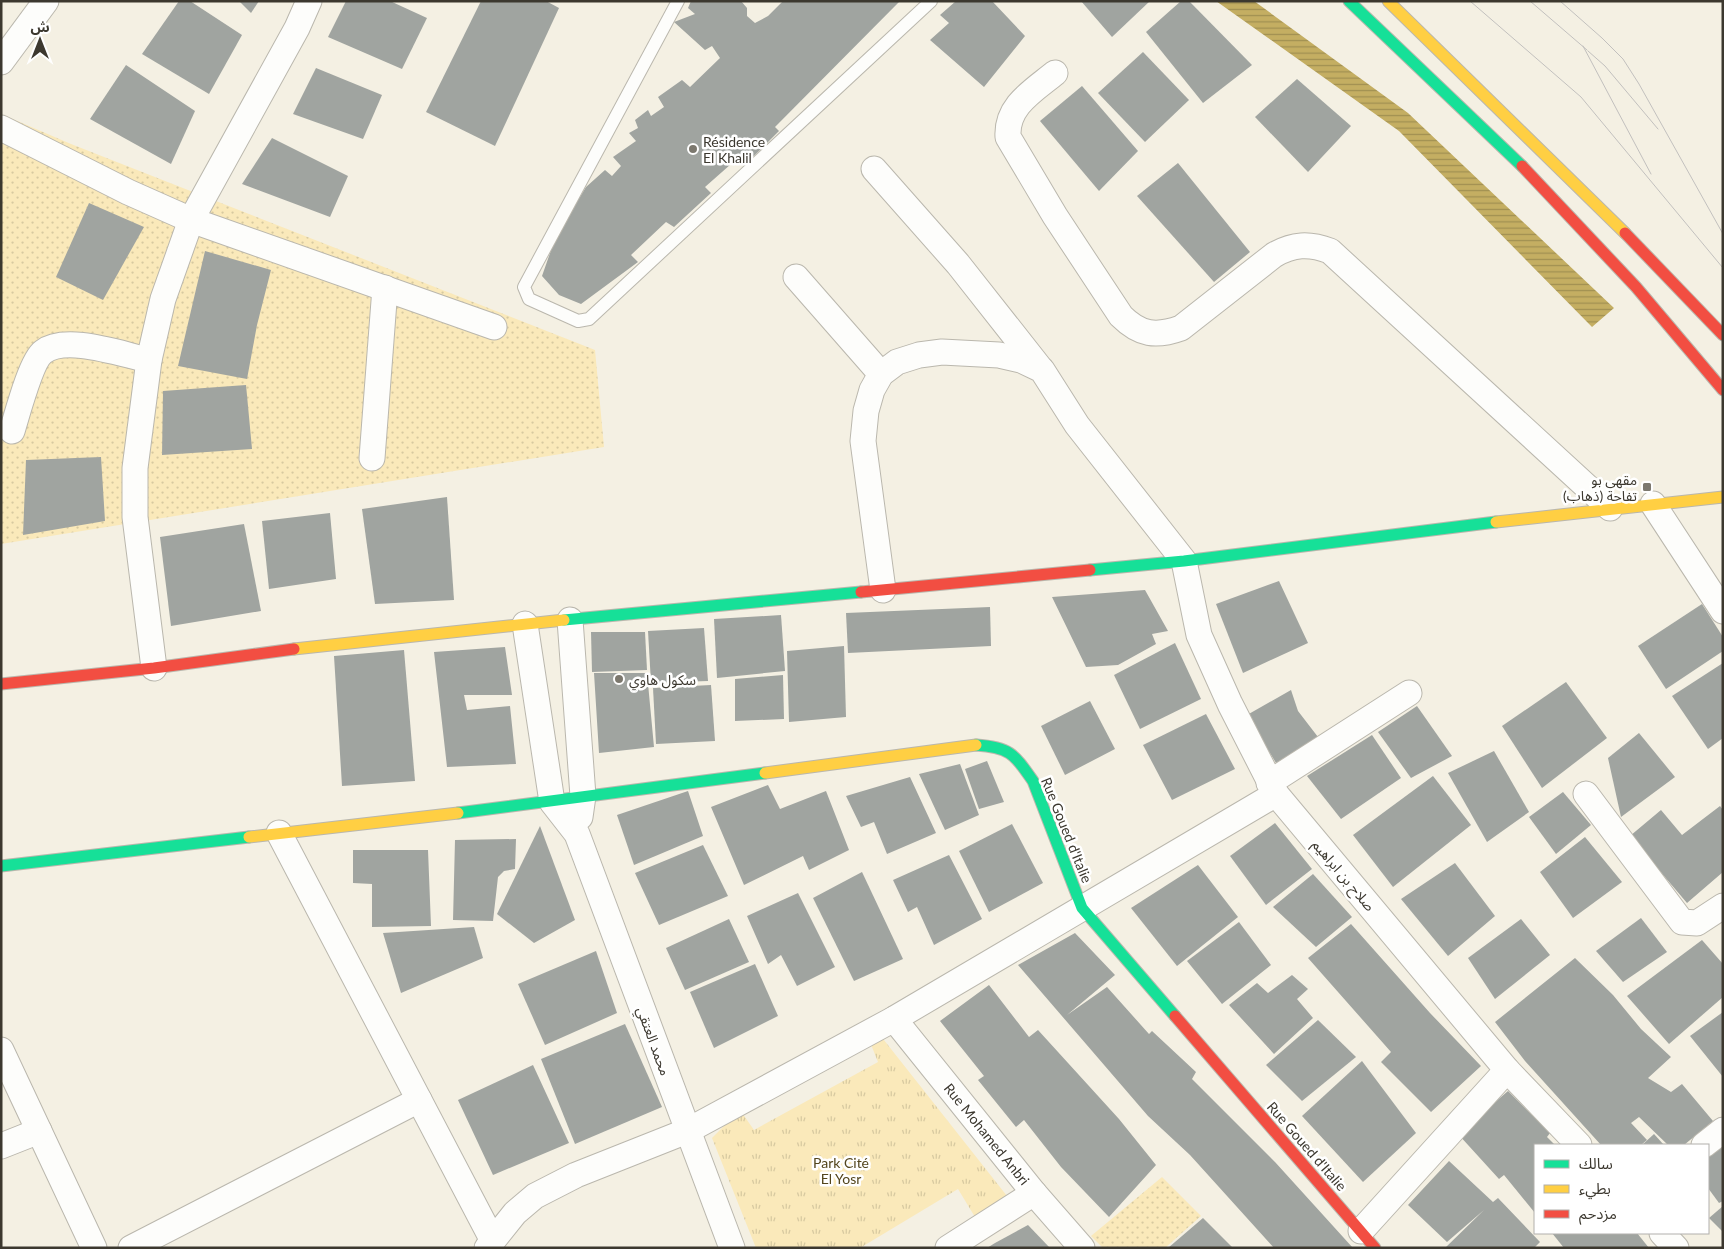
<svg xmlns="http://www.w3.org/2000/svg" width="1724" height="1249" viewBox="0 0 1724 1249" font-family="Lato,'Noto Sans Arabic',sans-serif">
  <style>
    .grass { fill: url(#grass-dots) }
    .park { fill: url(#park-tufts) }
    .water { fill: url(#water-rules) }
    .building { fill: #a0a4a0 }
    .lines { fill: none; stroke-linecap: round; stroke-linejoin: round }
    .lane-casing { stroke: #bab7ad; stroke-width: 14 }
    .street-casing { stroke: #bab7ad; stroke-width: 27 }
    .fast-casing { stroke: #bab7ad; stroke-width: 13 }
    .slow-casing { stroke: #bab7ad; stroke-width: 13 }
    .jam-casing { stroke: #bab7ad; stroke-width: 13 }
    .lane { stroke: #fdfdfb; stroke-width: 12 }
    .street { stroke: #fdfdfb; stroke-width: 25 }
    .fast { stroke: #16e098; stroke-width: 11 }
    .slow { stroke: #ffcf43; stroke-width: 11 }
    .jam { stroke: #f24e42; stroke-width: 11 }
    .tram { stroke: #c2c0be; stroke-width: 1 }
    .poi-dot { fill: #7c786e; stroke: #fff; stroke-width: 2 }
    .labels { text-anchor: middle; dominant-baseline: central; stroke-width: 5; stroke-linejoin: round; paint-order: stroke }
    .poi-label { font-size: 14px; fill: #3c382f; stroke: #fff; text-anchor: start }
    .street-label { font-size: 14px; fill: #3c382f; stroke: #fff }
    .park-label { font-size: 14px; fill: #53451d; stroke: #fff }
  </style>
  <defs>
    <pattern id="grass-dots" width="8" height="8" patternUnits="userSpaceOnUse" patternTransform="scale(1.25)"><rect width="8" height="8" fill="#fae9ba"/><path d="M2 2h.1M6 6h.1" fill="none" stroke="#d7c9a0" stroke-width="1.8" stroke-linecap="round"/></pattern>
    <pattern id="park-tufts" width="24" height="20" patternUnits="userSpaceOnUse" patternTransform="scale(1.25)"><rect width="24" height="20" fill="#fae9ba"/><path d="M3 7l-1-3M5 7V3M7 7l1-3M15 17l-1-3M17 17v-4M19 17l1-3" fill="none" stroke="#d7c9a0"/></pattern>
    <pattern id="water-rules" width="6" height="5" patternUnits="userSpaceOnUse" patternTransform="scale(1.25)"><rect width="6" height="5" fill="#c4ae62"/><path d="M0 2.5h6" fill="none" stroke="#a08f51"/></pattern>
  </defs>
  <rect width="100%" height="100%" fill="#f4f0e3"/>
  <!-- grass -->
  <g class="grass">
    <polygon points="1,114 71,144 595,350 604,447 1,544"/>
    <polygon points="1162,1177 1201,1216 1165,1248 1103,1248 1091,1236"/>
  </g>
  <!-- park -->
  <polygon class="park" points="880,1035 1007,1196 975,1217 958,1189 860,1248 756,1248 712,1138 740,1110 754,1130 878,1062 868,1037"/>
  <!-- water -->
  <polygon class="water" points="1216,1 1254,1 1408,113 1614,308 1592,327 1399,131"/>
  <!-- building -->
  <g class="building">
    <polygon points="179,1 190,1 242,35 209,94 142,54"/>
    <polygon points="239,1 259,1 251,13"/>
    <polygon points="346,1 390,1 427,18 402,69 328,37"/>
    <polygon points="481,1 546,1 559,8 495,146 426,112"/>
    <polygon points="691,1 741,1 747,8 747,16 755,23 768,16 783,1 900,1 775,127 779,131 748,162 739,157 705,187 711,193 674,227 666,222 631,255 638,262 581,304 559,295 542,276 556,236 586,187 605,170 612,176 621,166 613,157 636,141 629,133 638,128 635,120 648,110 651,116 664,107 658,97 682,80 690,87 720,58 712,46 705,50 674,22 695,14 688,8"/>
    <polygon points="956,1 992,1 1025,36 984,87 930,40 949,23 940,15"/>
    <polygon points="1081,1 1150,1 1112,37"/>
    <polygon points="1181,1 1189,1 1252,65 1203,103 1146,32"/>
    <polygon points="1143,52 1189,100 1145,142 1098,93"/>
    <polygon points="126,65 195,111 171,164 90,119"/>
    <polygon points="316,68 382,95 363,139 293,114"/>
    <polygon points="1297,79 1351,126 1308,172 1255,117"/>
    <polygon points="1082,86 1138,151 1099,191 1040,121"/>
    <polygon points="272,138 348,176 330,217 242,184"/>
    <polygon points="1178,163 1250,252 1214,282 1137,196"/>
    <polygon points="89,203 144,227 103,300 56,277"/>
    <polygon points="205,251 271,270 257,325 247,379 178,366"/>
    <polygon points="246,385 252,449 162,455 163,391"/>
    <polygon points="101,457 105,521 23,535 26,460"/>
    <polygon points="447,497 454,600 375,604 362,509"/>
    <polygon points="330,513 336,579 269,589 262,521"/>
    <polygon points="244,524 261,611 171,626 160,537"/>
    <polygon points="1279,581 1308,643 1243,673 1216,604"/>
    <polygon points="1145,590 1168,631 1152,634 1156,644 1118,665 1086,667 1052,597"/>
    <polygon points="1702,604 1723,637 1723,651 1666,689 1638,646"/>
    <polygon points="990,607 991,646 848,653 846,613"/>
    <polygon points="781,615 785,671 717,678 714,619"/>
    <polygon points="704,628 708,681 651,683 648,631"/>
    <polygon points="591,632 645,632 647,670 592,672"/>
    <polygon points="1175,643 1201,699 1140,729 1114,675"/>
    <polygon points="844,646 846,717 789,722 787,651"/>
    <polygon points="505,647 512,695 464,695 467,710 510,706 516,764 447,767 434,652"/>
    <polygon points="404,650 415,781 342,786 334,656"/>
    <polygon points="1723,663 1723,738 1708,749 1672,696"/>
    <polygon points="594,673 647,673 654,747 599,753"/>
    <polygon points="783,675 784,719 735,721 735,679"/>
    <polygon points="1566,682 1607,738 1542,788 1502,726"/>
    <polygon points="711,685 715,741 656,744 653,688"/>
    <polygon points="1291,690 1298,711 1318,737 1276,763 1247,715"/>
    <polygon points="1090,701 1115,749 1065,775 1041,726"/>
    <polygon points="1417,706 1452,756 1411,778 1378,732"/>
    <polygon points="1206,714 1235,769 1172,800 1143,745"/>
    <polygon points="1639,733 1675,777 1621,817 1608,758"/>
    <polygon points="1372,735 1401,778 1341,819 1307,776"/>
    <polygon points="1494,751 1529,812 1487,842 1448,773"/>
    <polygon points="987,761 1004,802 979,809 965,769"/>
    <polygon points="960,764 979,815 945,830 919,774"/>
    <polygon points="1433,776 1471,825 1393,887 1353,835"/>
    <polygon points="910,777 936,833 887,854 874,822 861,827 846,796"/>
    <polygon points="768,785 780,809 826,791 849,850 809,870 803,856 744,885 711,807"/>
    <polygon points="688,791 703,836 634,865 617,815"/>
    <polygon points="1563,792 1591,825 1556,854 1529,817"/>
    <polygon points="1720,806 1723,810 1723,872 1687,903 1630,836 1661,810 1682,835"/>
    <polygon points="1275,823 1312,869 1266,905 1230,856"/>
    <polygon points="1012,824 1043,883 989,912 959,851"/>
    <polygon points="540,826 575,920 534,943 497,914"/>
    <polygon points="1585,837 1622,882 1573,918 1540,872"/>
    <polygon points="516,839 515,869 504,871 498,877 493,921 453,920 455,840"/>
    <polygon points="703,845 728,896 659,925 635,873"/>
    <polygon points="353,850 428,850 431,926 372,927 372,884 353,883"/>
    <polygon points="949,855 982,919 934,945 917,907 908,912 893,880"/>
    <polygon points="1455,863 1495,916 1448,956 1401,899"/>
    <polygon points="1198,865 1238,917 1177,966 1131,908"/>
    <polygon points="862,872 903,959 854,981 813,898"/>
    <polygon points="1313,874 1352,917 1316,947 1273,907"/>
    <polygon points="798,893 835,967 797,986 781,955 768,964 747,916"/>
    <polygon points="1641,918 1667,952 1623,982 1596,951"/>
    <polygon points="729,919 749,962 685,990 666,948"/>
    <polygon points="1521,919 1550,955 1495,999 1468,958"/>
    <polygon points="1239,922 1271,965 1222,1004 1187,961"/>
    <polygon points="1351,924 1430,1013 1481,1066 1431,1112 1381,1062 1391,1052 1308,958"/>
    <polygon points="474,927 483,958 401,993 383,933"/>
    <polygon points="1075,933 1115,975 1067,1015 1107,987 1149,1034 1152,1031 1196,1072 1192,1079 1275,1162 1353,1248 1274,1248 1190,1155 1148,1116 1018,965"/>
    <polygon points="1702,940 1723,964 1723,997 1669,1044 1627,996"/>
    <polygon points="596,951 617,1013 545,1045 518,984"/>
    <polygon points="1575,958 1613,995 1641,1029 1671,1057 1648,1078 1671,1092 1682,1084 1713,1121 1684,1145 1668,1145 1639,1117 1631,1123 1647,1140 1641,1145 1601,1145 1525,1061 1495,1022"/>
    <polygon points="755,964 778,1016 714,1048 690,992"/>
    <polygon points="1292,975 1308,989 1297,999 1313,1018 1274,1054 1229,1005 1257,983 1268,993"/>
    <polygon points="989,985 1029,1037 1038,1030 1119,1119 1156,1165 1109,1217 1061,1167 1024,1120 1016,1127 978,1080 984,1076 940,1021"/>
    <polygon points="1723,1012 1723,1077 1690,1036"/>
    <polygon points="1318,1020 1356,1057 1302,1101 1266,1065"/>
    <polygon points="625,1024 662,1107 575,1144 541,1059"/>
    <polygon points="1362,1061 1416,1133 1363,1182 1302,1116"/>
    <polygon points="533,1065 569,1143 493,1175 458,1100"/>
    <polygon points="1508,1091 1550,1133 1547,1137 1555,1145 1535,1145 1535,1213 1504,1175 1499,1179 1458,1134"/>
    <polygon points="1654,1134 1664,1145 1642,1145"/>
    <polygon points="1723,1143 1723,1201 1719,1203 1708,1188 1708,1157"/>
    <polygon points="1449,1161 1493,1202 1498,1198 1540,1242 1534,1248 1445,1248 1484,1210 1447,1242 1408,1205"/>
    <polygon points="1723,1206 1723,1232 1709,1218"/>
    <polygon points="1203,1218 1233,1248 1168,1248"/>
    <polygon points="1028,1225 1050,1248 987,1248 995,1243"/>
    <polygon points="1552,1233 1637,1233 1649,1248 1564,1248"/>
  </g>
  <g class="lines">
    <!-- lane casing -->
    <g class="lane-casing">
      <polyline id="lane" points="678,1 524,287 529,299 578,321 589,319 931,1"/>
    </g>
    <!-- street casing -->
    <g class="street-casing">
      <g id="street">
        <polyline points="1,62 46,1"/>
        <path d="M1055,73C1033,91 1006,106 1008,137L1055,216L1121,316C1140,335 1156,337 1181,328L1274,255C1293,244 1309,243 1330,251L1610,508"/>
        <polyline points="1,128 128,192 191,220 494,327"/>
        <polyline points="874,169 958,264 1040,368"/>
        <polyline points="796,277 881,374"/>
        <path d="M12,431C17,415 31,361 43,352C66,334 123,355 149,360"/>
        <polyline points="372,458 385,288"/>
        <polyline points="1653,504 1723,611"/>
        <polyline points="883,590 863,441 866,411 872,390 881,374 897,362 919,355 942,352 999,355 1021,360 1042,370 1077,425 1184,561 1199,635 1230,704 1276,794 1507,1070 1579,1145"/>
        <polyline points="570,620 583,796 580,817"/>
        <polyline points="525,624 552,802 577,834 732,1248"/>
        <polyline points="154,668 135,517 135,468 149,360 163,299 191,220 297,28 309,1"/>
        <polyline points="1269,783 1409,693"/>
        <polyline points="1586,794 1682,922 1697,923 1723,906"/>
        <polyline points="279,833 492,1239"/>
        <polyline points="894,1019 1034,1193 1082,1248"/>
        <polyline points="1,1050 94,1248"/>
        <polyline points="1704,1145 1723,1130"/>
        <polyline points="1,1146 39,1131"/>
        <polyline points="1361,1231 1507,1070"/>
        <polyline points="1662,1233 1676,1248"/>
        <polyline points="131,1248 419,1100"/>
        <polyline points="487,1248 515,1213 535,1196 576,1175 687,1131 894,1019 1276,794"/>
        <polyline points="948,1248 1034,1193"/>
      </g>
    </g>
    <!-- fast casing -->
    <g class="fast-casing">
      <g id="fast">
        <polyline points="1349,1 1522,166"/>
        <polyline points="1090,570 1184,561 1496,522"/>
        <polyline points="564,620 861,592"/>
        <path d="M976,745C1010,747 1014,754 1033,781L1082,908L1175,1016"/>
        <polyline points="458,813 765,773"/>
        <polyline points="1,866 249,837"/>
      </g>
    </g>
    <!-- slow casing -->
    <g class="slow-casing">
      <g id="slow">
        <polyline points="1388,1 1625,233"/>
        <polyline points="1496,522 1723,497"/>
        <polyline points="294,649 564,620"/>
        <polyline points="765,773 976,745"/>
        <polyline points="249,837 458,813"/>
      </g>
    </g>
    <!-- jam casing -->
    <g class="jam-casing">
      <g id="jam">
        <polyline points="1522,166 1636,287 1723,390"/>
        <polyline points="1625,233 1723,335"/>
        <polyline points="861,592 1090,570"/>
        <polyline points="1,684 154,668 294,649"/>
        <polyline points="1175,1016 1375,1248"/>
      </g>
    </g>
    <!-- lane -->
    <use href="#lane" class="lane"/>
    <!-- street -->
    <use href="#street" class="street"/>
    <!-- fast -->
    <use href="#fast" class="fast"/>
    <!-- slow -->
    <use href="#slow" class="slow"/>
    <!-- jam -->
    <use href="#jam" class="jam"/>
    <!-- tram -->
    <g class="tram">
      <polyline points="1470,1 1581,97 1723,268"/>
      <polyline points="1530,1 1587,50"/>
      <polyline points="1560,1 1602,38 1623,59 1639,84 1723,234"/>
      <polyline points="1583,46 1651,174"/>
      <polyline points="1588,51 1605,66 1658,129"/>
    </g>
  </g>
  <!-- markers -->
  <g class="poi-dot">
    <circle cx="693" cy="149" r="5"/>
    <rect x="1642" y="482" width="10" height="10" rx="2.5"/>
    <circle cx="619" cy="679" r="5"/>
  </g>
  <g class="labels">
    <!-- poi labels -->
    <g class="poi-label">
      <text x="703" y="141">Résidence<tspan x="703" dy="16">El Khalil</tspan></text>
      <text x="1637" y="479" text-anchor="end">مقهى بو<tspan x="1637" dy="16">تفاحة (ذهاب)</tspan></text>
      <text x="629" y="679">سكول هاوي</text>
    </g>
    <!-- street labels -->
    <g class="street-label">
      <text transform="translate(1067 830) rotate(68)">Rue Goued d'Italie</text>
      <text transform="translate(1344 875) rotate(50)">صلاح بن ابراهيم</text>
      <text transform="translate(654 1041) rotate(70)">محمد العتقي</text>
      <text transform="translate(987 1134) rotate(51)">Rue Mohamed Anbri</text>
      <text transform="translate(1307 1146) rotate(49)">Rue Goued d'Italie</text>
    </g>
    <!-- park labels -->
    <g class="park-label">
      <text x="841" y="1162">Park Cité<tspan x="841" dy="16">El Yosr</tspan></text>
    </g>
  </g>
  <!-- border -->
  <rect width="1724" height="1249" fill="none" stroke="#3c382f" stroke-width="5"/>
  <!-- legend -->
  <rect x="1534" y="1144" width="175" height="90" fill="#ffffff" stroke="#b1afac"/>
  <rect x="1544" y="1160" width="25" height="8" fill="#16e098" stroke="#b1afac"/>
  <text x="1579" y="1169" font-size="15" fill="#3c382f">سالك</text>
  <rect x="1544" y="1185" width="25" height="8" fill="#ffcf43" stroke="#b1afac"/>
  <text x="1579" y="1194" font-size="15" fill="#3c382f">بطيء</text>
  <rect x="1544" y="1210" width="25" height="8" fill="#f24e42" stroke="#b1afac"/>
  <text x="1579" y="1219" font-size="15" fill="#3c382f">مزدحم</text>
  <!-- north arrow -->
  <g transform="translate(40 40)" stroke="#ffffff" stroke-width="4" paint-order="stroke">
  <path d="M0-4L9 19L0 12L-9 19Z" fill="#3c382f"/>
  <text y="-8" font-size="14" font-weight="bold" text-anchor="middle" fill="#3c382f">ش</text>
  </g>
</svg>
